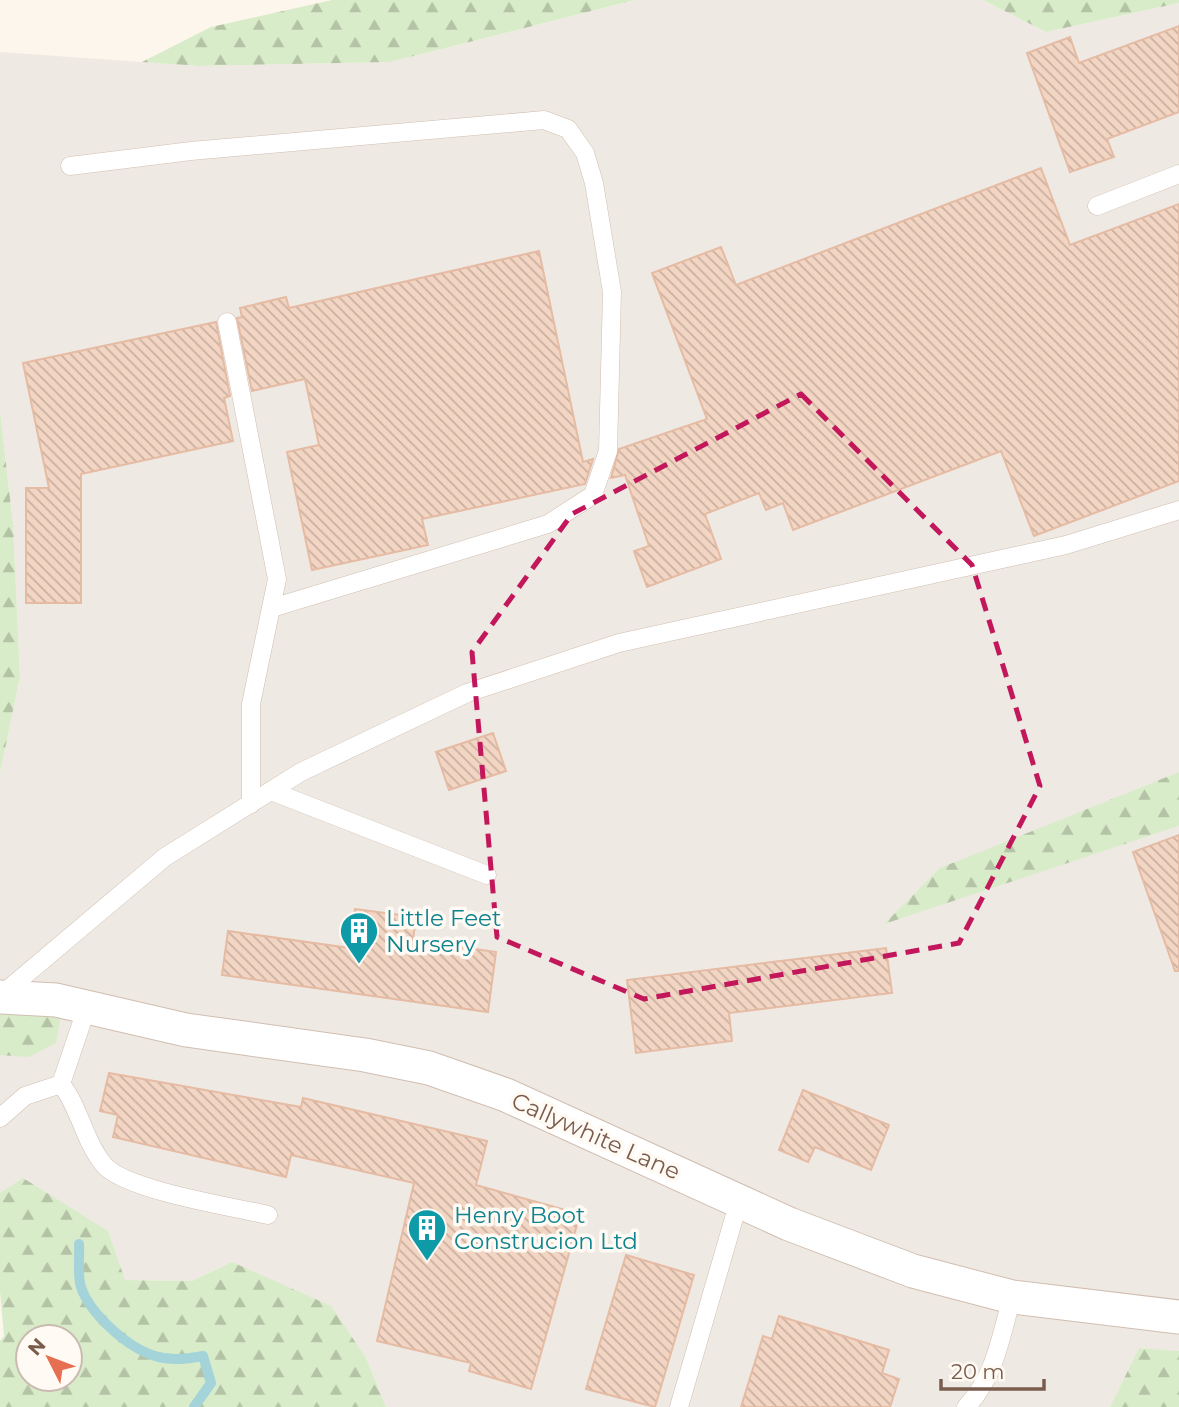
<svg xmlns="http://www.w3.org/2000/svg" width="1179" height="1407" viewBox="0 0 1179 1407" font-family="Montserrat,sans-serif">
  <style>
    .industrial { fill: #efe9e4 }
    .forest { fill: url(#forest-firs); fill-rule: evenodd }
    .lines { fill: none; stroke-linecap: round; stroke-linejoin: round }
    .stream { stroke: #a5d3da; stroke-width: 10 }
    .building { fill: url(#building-back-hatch); stroke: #e6bba3; stroke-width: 2 }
    .service-casing { stroke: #d1beb0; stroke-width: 19 }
    .minor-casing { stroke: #d1beb0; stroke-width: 35 }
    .service { stroke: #fff; stroke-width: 18 }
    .minor { stroke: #fff; stroke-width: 33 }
    .marked { fill: none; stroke: #c2185b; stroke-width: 5; stroke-dasharray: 14 9; stroke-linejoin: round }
    .labels { text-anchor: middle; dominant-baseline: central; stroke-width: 7; stroke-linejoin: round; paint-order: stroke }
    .culture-label { font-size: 23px; fill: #0d838f; stroke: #fffaf3; text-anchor: start }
    .street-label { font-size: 23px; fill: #7a5c4d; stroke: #fffaf3 }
  </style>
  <defs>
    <pattern id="forest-firs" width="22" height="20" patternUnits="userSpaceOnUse" patternTransform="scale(1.75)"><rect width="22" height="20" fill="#d8ecc9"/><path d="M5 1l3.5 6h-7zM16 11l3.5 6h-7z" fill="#b4c2a5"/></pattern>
    <pattern id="building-back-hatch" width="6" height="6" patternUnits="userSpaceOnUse" patternTransform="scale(1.75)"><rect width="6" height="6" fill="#f3d5c3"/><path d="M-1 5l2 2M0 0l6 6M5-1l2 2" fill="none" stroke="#cab0a1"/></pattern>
  </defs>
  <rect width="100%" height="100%" fill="#fdf6ec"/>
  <!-- industrial -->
  <polygon class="industrial" points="636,0 983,0 1046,32 1179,3 1179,772 941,868 885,923 1179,826 1179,1351 1139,1348 1110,1407 386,1407 366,1358 232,1262 192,1281 124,1280 24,1178 0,1193 0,773 20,677 13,524 0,411 0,52 199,66 390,62"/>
  <!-- forest -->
  <g class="forest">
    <polygon points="332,0 635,0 390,62 199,66 142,62 211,27"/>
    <polygon points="983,0 1179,0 1179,3 1046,32"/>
    <polygon points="0,411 13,524 20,677 0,773"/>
    <polygon points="1179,772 1179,826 884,924 940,868"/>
    <polygon points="0,1007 61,1014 56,1043 29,1057 0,1055"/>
    <path d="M23,1178L108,1231L125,1280L192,1281L232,1262L331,1306L366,1358L386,1407H0V1341L4,1336L0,1291V1193ZM28,1337H70V1379H28Z"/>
    <polygon points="1139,1348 1179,1351 1179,1407 1110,1407"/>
  </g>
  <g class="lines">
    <!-- stream -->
    <path class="stream" d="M79,1244C80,1257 77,1275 81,1287C90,1314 128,1348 155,1356C171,1361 186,1359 203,1356L211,1383L194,1407"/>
  </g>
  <!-- building -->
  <g class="building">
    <polygon points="1179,26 1179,112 1107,139 1114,157 1070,172 1027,53 1070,37 1079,63"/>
    <polygon points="1041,168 1070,245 1179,204 1179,481 1034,536 1001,451 793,530 783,503 766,510 759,493 705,514 721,559 647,587 634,551 649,546 625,475 611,478 619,449 707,419 652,273 721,247 736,285"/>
    <polygon points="539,251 583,462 593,459 585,484 422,519 428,545 312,570 287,452 319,445 305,379 252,391 237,318 242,317 240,308 286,297 289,308"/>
    <polygon points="216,322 230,396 224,398 233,441 81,474 81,603 26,603 26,488 49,488 23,363"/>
    <polygon points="493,733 506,771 449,790 436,752"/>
    <polygon points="1179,835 1179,971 1175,971 1133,852"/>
    <polygon points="355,909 416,917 413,940 496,952 488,1012 222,975 228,931 350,948"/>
    <polygon points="886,948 892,993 729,1013 732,1041 636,1053 627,980"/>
    <polygon points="109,1073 301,1107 303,1098 487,1141 476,1185 580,1214 531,1389 469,1371 471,1363 377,1341 414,1183 291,1155 286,1177 113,1137 118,1115 100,1111"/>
    <polygon points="803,1090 889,1125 871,1170 815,1147 808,1162 779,1150"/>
    <polygon points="626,1255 694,1275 655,1407 586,1389"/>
    <polygon points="779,1316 889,1350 882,1373 899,1379 890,1407 741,1407 763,1336 772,1339"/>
  </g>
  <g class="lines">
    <!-- service casing -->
    <g class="service-casing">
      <g id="service">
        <polyline points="70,166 191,151 544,120 568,129 585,153 594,183 612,292 608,451 593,495 548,524 272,608"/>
        <polyline points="1097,206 1179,174"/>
        <polyline points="227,322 277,579 251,704 251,804"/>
        <polyline points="271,791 487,875"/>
        <polyline points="0,996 165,857 301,772 467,693 619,643 1066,545 1179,510"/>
        <path d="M61,1084C80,1108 84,1141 104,1165C125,1190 233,1207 268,1215"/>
        <polyline points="0,1118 25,1096 61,1084 87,1007"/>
        <polyline points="679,1407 739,1201"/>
        <path d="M966,1407C995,1378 1001,1335 1012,1297"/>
      </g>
    </g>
    <!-- minor casing -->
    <g class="minor-casing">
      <polyline id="minor" points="0,997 56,1000 186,1030 365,1055 429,1068 506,1095 789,1224 913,1271 1012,1297 1179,1317"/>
    </g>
    <!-- service -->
    <use href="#service" class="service"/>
    <!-- minor -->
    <use href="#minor" class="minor"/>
  </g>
  <!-- marked area -->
  <path class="marked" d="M801,394L972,565L1040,786L959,943L644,999L497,937L472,652L572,514Z"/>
  <!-- icons -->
  <defs>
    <g id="building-pin" transform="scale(2.0125)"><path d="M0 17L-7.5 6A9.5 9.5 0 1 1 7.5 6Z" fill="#0f9aa8" stroke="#fffaf3"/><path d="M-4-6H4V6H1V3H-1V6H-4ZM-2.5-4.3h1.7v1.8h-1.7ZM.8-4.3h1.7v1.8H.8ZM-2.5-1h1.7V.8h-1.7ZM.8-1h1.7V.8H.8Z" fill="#fff"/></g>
  </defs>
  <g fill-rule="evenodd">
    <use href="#building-pin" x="359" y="931"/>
    <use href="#building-pin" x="427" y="1228"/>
  </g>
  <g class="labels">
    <!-- culture labels -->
    <g class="culture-label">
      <text x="386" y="918">Little Feet<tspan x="386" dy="26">Nursery</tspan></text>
      <text x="454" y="1215">Henry Boot<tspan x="454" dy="26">Construcion Ltd</tspan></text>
    </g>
    <!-- street labels -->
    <g class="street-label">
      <text transform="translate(596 1136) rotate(24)">Callywhite Lane</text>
    </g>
  </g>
  <!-- north arrow -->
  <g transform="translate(49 1358) rotate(312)"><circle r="33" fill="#fffaf3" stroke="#cabbb1" stroke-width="2"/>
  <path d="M0-5L12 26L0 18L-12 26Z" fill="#e76f51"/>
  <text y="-10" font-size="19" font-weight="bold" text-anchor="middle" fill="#7a5c4d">N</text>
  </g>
  <!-- scale -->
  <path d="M941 1379v10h103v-10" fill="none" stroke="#7a5c4d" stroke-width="3.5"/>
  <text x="951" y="1379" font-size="21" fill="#7a5c4d" stroke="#fffaf3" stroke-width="5" paint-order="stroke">20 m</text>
</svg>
